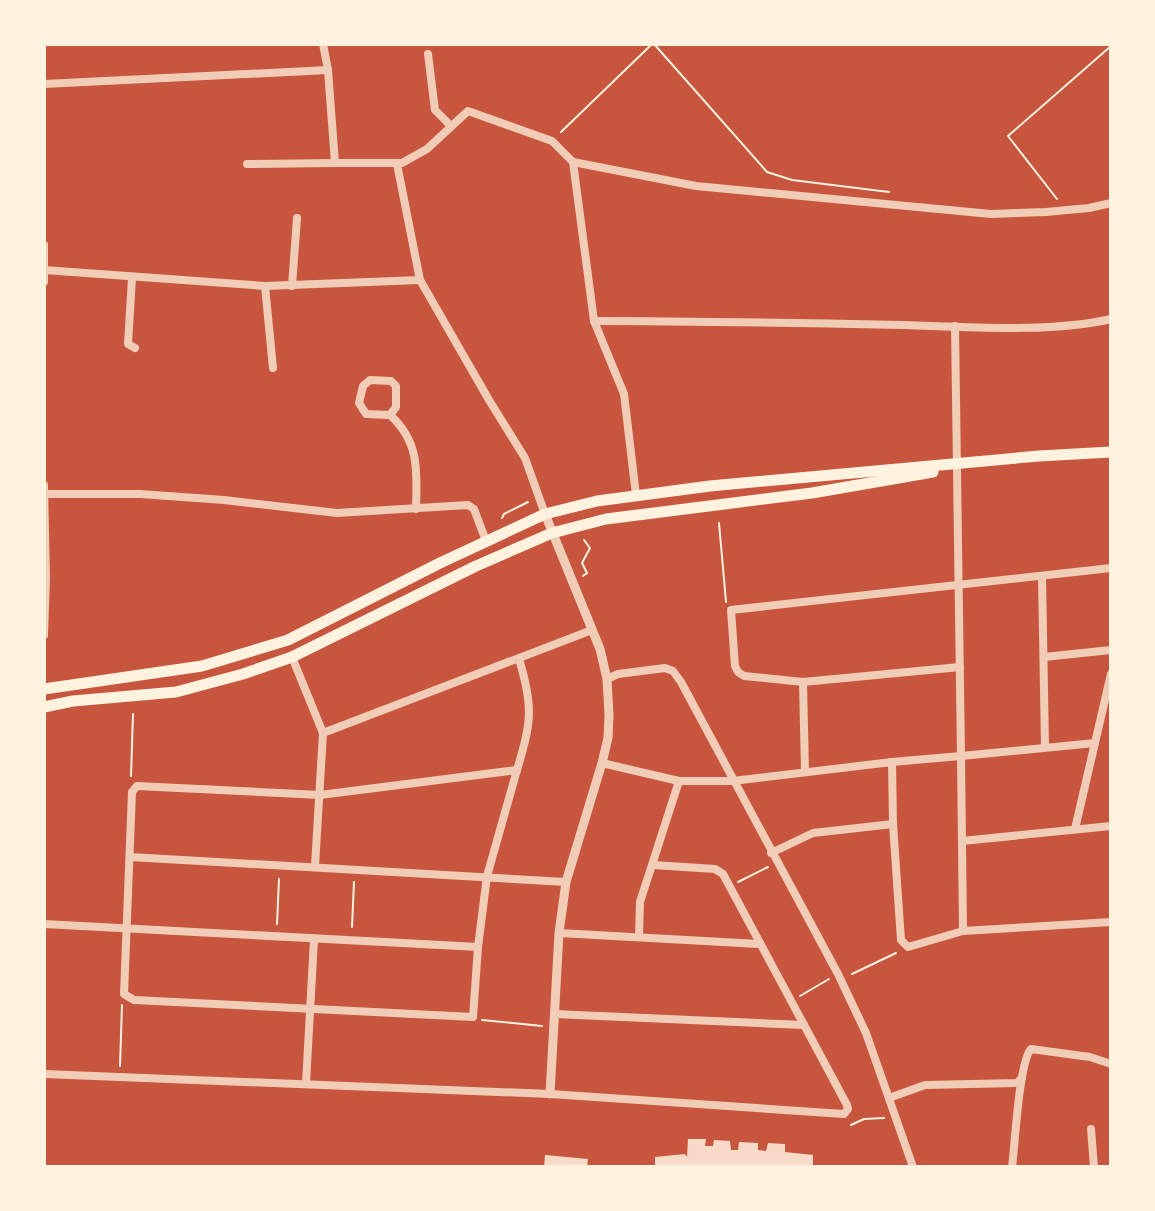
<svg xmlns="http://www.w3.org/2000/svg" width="1155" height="1211" viewBox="0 0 1155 1211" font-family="'Titillium Web',sans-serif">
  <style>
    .building { fill: #f7dbc8 }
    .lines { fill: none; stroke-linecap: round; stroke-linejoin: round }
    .path { stroke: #fff3e0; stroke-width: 2 }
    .minor { stroke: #f1ccb7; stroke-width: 8 }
    .tertiary { stroke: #f1ccb7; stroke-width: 9 }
    .secondary { stroke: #fff3e0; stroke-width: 11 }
  </style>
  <rect width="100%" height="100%" fill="#c8553d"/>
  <!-- building -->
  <g class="building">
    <polygon points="688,1139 706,1139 705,1146 713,1146 714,1140 730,1141 731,1150 738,1150 739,1142 758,1143 758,1150 766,1151 768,1143 785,1144 785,1152 813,1155 813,1167 655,1167 655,1157 685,1154 687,1157"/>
    <polygon points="545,1155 588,1159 587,1167 544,1167"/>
  </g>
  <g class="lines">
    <!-- path -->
    <g class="path">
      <polyline points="654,44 767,172 792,180 889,192"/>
      <polyline points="561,132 651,45"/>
      <polyline points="1057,199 1008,136 1111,46"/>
      <polyline points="502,518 504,514 528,502"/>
      <polyline points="719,523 726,602"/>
      <polyline points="583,576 587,573 582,563 590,548 584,540"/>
      <polyline points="131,776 133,714"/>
      <polyline points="738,882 768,867"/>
      <polyline points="277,924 279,879"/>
      <polyline points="352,927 354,882"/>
      <polyline points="852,974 896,953"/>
      <polyline points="800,996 829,979"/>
      <polyline points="482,1020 542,1026"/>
      <polyline points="120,1066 122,1005"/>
      <polyline points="851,1125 864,1119 884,1118"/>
    </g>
    <!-- minor -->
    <g class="minor">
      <polyline points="323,44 328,70 335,163 402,163 427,149 468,111 552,141 573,162 696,186 991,214 1046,212 1089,208 1111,203"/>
      <polyline points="428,54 435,110 450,125"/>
      <polyline points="44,84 328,70"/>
      <polyline points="573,162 594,321 624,394 636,495"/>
      <polyline points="247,164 335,163"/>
      <polyline points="397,164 420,280 489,400 525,458 545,514"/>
      <polyline points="44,245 44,282"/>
      <polyline points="44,270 265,286 420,280"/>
      <polyline points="132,278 128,344 135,348"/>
      <polyline points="265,286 273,368"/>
      <polyline points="292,286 297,218"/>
      <path d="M594,321C698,321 801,323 905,325C967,327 1052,333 1111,319"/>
      <polyline points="955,326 961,756 892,762 893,824 901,940 908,947 963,931 1111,922"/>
      <path d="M390,415L396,407V386L391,381L370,380L363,386L359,403L366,414L390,415C420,442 417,472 416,509"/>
      <polyline points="44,485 46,578 44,635"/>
      <polyline points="44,494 140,494 224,500 337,513 468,505 474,509 486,541"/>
      <polyline points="1042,576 1045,747"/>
      <polyline points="292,657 323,733 315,866"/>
      <polyline points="1044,657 1111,650"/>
      <polyline points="960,667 803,682 744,676 738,672 735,666 731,610 1111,568"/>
      <polyline points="607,679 618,674 665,668 673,671 681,682 838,974 866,1033 913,1167"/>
      <polyline points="803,682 805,772"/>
      <polyline points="323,733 592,630"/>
      <polyline points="602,763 679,781 733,781 892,762"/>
      <polygon points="517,770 487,876 478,947 473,1017 134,1000 124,994 132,792 137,786 320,795"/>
      <path d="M517,770C531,723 534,708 519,659"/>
      <polyline points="1075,829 1111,674"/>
      <polyline points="962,841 1111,826"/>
      <polyline points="771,853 813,833 893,824"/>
      <polyline points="130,857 566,882"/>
      <polyline points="44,924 478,947"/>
      <polyline points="963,931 961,756 1095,743"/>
      <polyline points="559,933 759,944"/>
      <polyline points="639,936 640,902 679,781"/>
      <polyline points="554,1014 804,1025"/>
      <polyline points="44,1074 550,1094 844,1114 848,1109 847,1105 723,874 715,869 653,865"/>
      <polyline points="306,1083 314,940"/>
      <polyline points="889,1098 925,1085 1017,1083 1022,1078"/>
      <polyline points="1091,1129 1094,1167"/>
      <path d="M1012,1167C1015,1145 1019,1062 1031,1049L1090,1057L1111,1064"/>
    </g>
    <!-- tertiary -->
    <polyline class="tertiary" points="545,514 600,649 607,679 609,715 608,738 602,763 566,882 559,933 550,1094"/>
    <!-- secondary -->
    <g class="secondary">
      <polyline points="44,689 202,666 288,640 440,563 545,514 597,501 710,486 1039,456 1111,452"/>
      <polyline points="44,707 73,701 176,692 243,674 292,657 476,566 552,533 606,519 812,493 933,472"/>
    </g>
  </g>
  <!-- border -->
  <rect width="1155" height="1211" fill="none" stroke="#fff3e0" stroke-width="92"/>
</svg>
